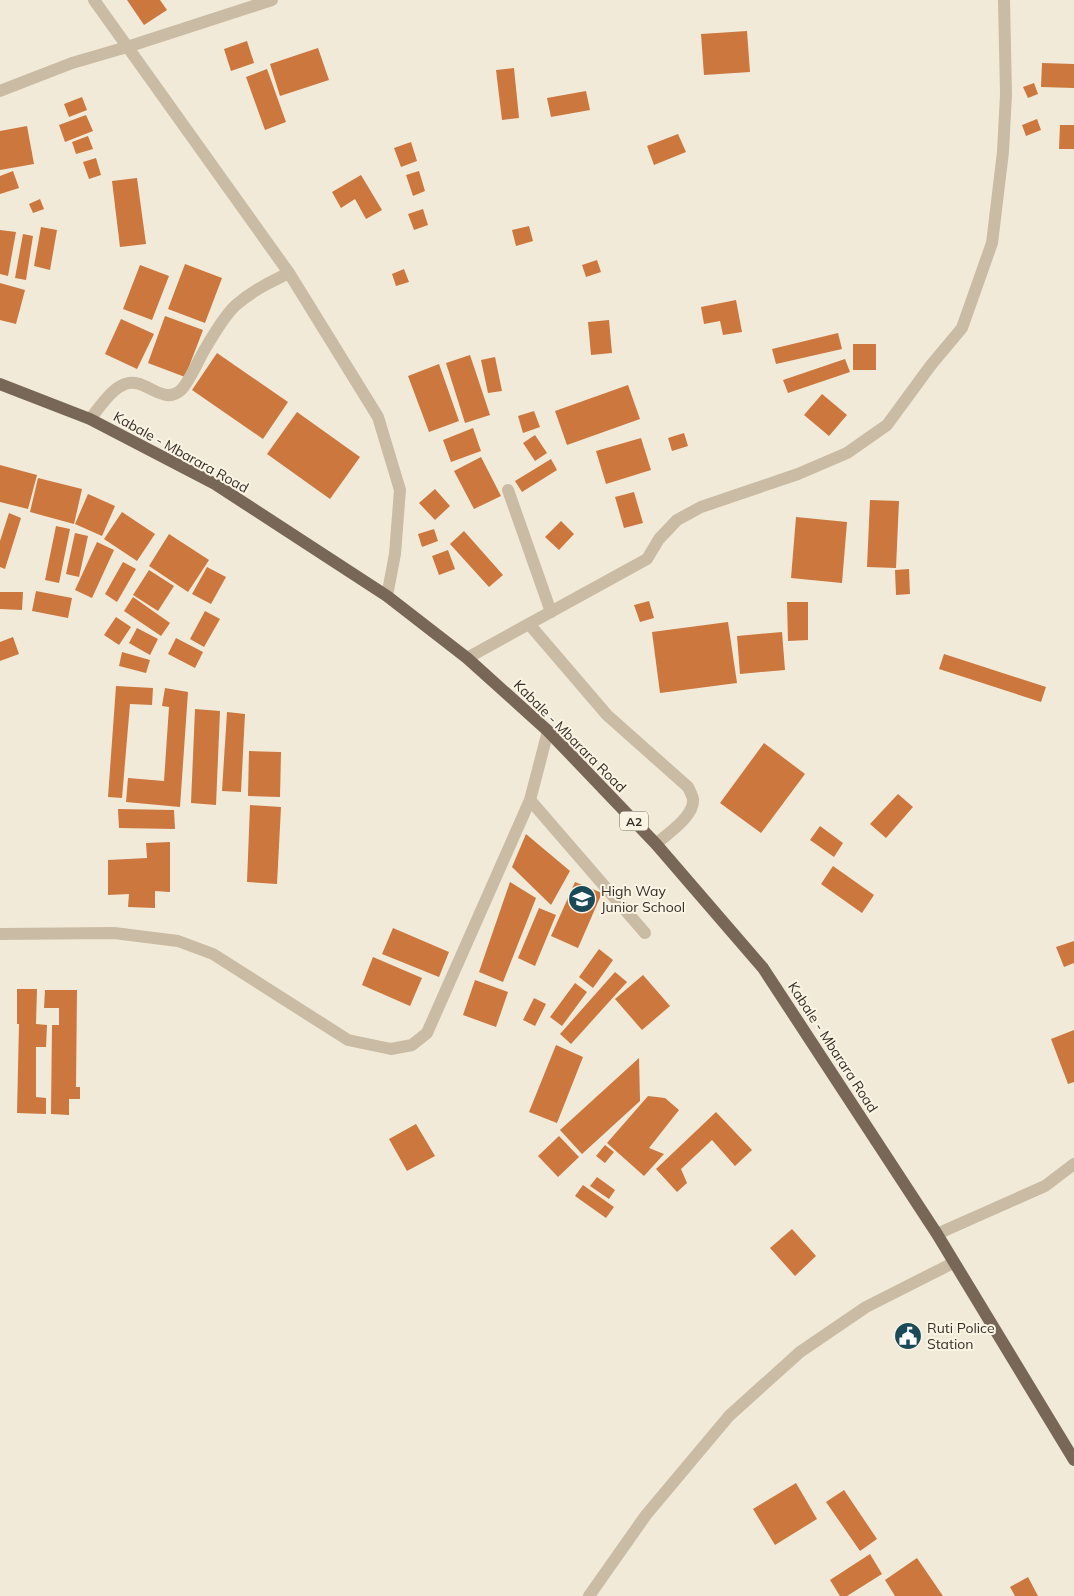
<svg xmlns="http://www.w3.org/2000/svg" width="1074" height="1596" viewBox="0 0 1074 1596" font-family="Mulish,sans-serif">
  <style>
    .building { fill: #cb773e }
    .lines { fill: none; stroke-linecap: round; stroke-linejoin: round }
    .lane { stroke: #cabca4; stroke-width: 12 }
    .street { stroke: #cabca4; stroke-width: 12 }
    .primary { stroke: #786756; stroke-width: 12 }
    .labels { text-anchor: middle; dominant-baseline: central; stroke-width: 4; stroke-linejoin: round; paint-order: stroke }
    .shield { fill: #faf4e5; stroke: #70695f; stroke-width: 1 }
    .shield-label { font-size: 12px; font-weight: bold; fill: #352d26 }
    .street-label { font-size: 14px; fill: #352d26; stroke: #faf4e5 }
    .poi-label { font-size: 14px; fill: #352d26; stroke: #faf4e5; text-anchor: start }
  </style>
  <rect width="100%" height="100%" fill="#f2ead8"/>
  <!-- building -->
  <g class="building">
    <polygon points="127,0 160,0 167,10 144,25"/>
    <polygon points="747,31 750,72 704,75 701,34"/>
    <polygon points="247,41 254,63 231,71 224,49"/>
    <polygon points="318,48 329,80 280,96 270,64"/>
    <polygon points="1042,63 1074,64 1074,88 1041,87"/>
    <polygon points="514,68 519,118 502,120 496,70"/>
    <polygon points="267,69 286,122 265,130 246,77"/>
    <polygon points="1034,83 1038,94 1028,98 1023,87"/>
    <polygon points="586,91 590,110 551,117 547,98"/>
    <polygon points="82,97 87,110 69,117 64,104"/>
    <polygon points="86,115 93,131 65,142 59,125"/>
    <polygon points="1037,119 1041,130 1026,136 1022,125"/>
    <polygon points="1060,125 1074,125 1074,149 1059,149"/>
    <polygon points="27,126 34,164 0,170 0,131"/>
    <polygon points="678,134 686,152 654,165 647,146"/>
    <polygon points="88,136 93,149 76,154 72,142"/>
    <polygon points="411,142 417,161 401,167 394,148"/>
    <polygon points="96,158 101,175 89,179 83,162"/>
    <polygon points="13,171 19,188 0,194 0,176"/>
    <polygon points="419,171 425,191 413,196 406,175"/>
    <polygon points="361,175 382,210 366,219 355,199 341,208 332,192"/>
    <polygon points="137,178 146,244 120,247 112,181"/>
    <polygon points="40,199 44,209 33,213 29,204"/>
    <polygon points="423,209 428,225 414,230 408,214"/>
    <polygon points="529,226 533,241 516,246 512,230"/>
    <polygon points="41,227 57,230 50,270 34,266"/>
    <polygon points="0,230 16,232 8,276 0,274"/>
    <polygon points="23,234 33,236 26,280 15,278"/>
    <polygon points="597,260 601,272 586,277 582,265"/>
    <polygon points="185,264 222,278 205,323 168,309"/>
    <polygon points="140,265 169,276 152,320 123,309"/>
    <polygon points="404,269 409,282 396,286 392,274"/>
    <polygon points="0,283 25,290 16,324 0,320"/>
    <polygon points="736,300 742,332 723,335 720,321 704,324 701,307"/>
    <polygon points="165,316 203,330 185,377 148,363"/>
    <polygon points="121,319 154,334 137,369 105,354"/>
    <polygon points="609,320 612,353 591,355 588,322"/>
    <polygon points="838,333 842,349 776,364 772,349"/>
    <rect x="853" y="344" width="23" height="26"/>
    <polygon points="217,353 288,402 263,439 192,390"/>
    <polygon points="470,355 490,415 465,423 446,363"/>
    <polygon points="495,357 502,391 488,393 481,360"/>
    <polygon points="845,359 850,372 788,393 783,380"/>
    <polygon points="439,364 459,421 429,432 408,376"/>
    <polygon points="628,385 640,419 567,445 555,411"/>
    <polygon points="822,394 847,415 829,436 804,415"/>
    <polygon points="534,411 540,427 523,433 518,416"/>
    <polygon points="297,412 360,457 330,499 267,454"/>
    <polygon points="473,428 481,451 451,462 443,440"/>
    <polygon points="684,433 688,446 672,451 668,438"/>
    <polygon points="535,435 547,453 535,461 523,443"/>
    <polygon points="641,438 651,470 606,484 596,451"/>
    <polygon points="481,457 501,496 474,509 454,471"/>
    <polygon points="551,459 557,470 522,492 515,481"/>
    <polygon points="0,465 37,475 28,509 0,502"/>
    <polygon points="38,478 82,489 74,524 30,512"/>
    <polygon points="435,489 450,506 435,520 419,503"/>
    <polygon points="634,492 643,523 624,528 615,497"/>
    <polygon points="88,494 115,506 102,536 75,524"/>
    <polygon points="870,500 899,501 896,568 867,567"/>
    <polygon points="122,512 155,534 137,561 104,539"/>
    <polygon points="9,513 21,518 5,569 0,567 0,541"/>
    <polygon points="796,517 847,522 842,583 791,578"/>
    <polygon points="561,521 574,534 559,550 545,537"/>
    <polygon points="56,526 70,529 59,583 45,580"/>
    <polygon points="434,529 438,541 422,547 418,534"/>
    <polygon points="464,531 503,575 489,587 450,544"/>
    <polygon points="75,533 88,536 79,577 66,574"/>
    <polygon points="169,534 209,560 188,592 149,566"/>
    <polygon points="97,542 114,550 92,598 75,590"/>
    <polygon points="448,550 455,569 439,575 432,556"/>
    <polygon points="123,562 136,569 117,602 105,594"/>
    <polygon points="207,567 226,577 211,604 192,594"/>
    <polygon points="909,569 910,594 896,595 895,570"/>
    <polygon points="149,570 174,586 158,611 133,595"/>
    <polygon points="36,591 72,598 68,618 32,611"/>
    <polygon points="0,592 23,592 22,610 0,609"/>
    <polygon points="133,597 170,623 161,636 124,611"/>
    <polygon points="649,601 654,618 640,622 634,605"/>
    <polygon points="787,602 808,602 808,640 788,641"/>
    <polygon points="205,611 220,619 204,647 190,639"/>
    <polygon points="116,617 131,627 119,645 104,635"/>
    <polygon points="728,622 737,683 660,693 652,632"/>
    <polygon points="137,628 158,639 150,655 129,643"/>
    <polygon points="782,632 785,670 740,674 737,636"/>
    <polygon points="13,637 19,654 0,661 0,642"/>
    <polygon points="176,638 203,652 195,668 168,654"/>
    <polygon points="122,652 150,660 146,673 119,666"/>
    <polygon points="944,654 1046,687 1041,702 939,669"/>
    <polygon points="116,686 153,688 152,705 130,704 122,798 108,797"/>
    <polygon points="165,688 188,692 180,807 126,802 128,778 164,781 169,707 162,706"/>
    <polygon points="195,709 220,711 216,805 191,803"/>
    <polygon points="227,712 245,714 241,792 222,791"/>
    <polygon points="764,743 805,774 761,833 720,803"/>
    <polygon points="249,751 281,752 280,797 248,796"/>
    <polygon points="898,794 913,807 886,838 870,824"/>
    <polygon points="250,805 281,807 277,884 247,882"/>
    <polygon points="118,809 174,810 175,829 119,828"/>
    <polygon points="820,826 843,843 834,857 810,840"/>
    <polygon points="526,834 570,871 551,905 512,867"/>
    <polygon points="170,842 170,892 155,891 155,908 128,907 129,894 108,895 108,860 147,858 146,843"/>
    <polygon points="833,866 874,895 862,913 821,884"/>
    <polygon points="510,882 536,898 503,982 479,972"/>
    <polygon points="575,882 602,893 578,948 551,936"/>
    <polygon points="539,908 556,915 535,966 518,958"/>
    <polygon points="393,928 449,952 439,977 382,954"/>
    <polygon points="1074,941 1074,963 1064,967 1056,947"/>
    <polygon points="599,949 613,960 593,988 579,977"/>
    <polygon points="373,957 422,978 410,1006 362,985"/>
    <polygon points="615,972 627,982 571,1044 560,1034"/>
    <polygon points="643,975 670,1006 642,1030 615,999"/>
    <polygon points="475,980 508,992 496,1027 463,1015"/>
    <polygon points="575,983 587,992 562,1026 550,1017"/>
    <polygon points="17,989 37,989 36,1024 47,1025 46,1047 36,1047 36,1097 46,1098 46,1114 17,1113 19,1024 17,1024"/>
    <polygon points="45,990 77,990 76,1087 80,1087 80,1099 69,1099 69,1115 51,1114 52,1025 59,1025 59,1008 44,1008"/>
    <polygon points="534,998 546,1004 535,1026 523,1020"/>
    <polygon points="1074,1030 1074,1082 1068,1084 1051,1039"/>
    <polygon points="556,1045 583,1057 557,1123 529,1112"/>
    <polygon points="639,1058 640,1101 582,1154 560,1130"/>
    <polygon points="648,1096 665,1098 679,1110 649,1148 664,1154 644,1176 607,1143"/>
    <polygon points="716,1112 752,1150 735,1166 712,1140 681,1169 687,1183 677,1192 656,1169"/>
    <polygon points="416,1124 435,1156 407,1171 389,1139"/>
    <polygon points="559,1136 579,1157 558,1177 538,1156"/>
    <polygon points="605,1145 614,1152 605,1163 596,1156"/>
    <polygon points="597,1177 615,1190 609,1199 590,1186"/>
    <polygon points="583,1185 614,1207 606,1218 575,1196"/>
    <polygon points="792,1229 816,1256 795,1276 770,1248"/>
    <polygon points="796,1483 817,1519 775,1545 753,1509"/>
    <polygon points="844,1490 877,1539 860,1551 826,1502"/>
    <polygon points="870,1554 882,1574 847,1596 840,1596 830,1580"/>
    <polygon points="917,1558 943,1596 895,1596 885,1580"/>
    <polygon points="1028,1577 1038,1596 1015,1596 1010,1587"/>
  </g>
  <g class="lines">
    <!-- lane -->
    <polyline class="lane" points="530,800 645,933"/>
    <!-- street -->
    <g class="street">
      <polyline points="94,0 289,273 378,417 400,490 395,554 387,596"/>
      <polyline points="0,91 72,63 127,47 272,0"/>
      <path d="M90,419C100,407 111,389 125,384C145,376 163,408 182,389C190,380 199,359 205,349C212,337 227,313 236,305C252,291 270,282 289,273"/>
      <polyline points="508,490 551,612"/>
      <path d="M529,624L607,715L688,787C690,791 692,795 693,799C695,816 667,834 656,844"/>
      <polyline points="467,658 647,559 659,539 677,520 701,507 798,474 847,453 887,425 931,365 962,328 992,243 1003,152 1006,94 1004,0"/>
      <polyline points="0,934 114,933 178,941 213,954 348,1040 391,1049 412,1045 427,1033 530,800 548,731"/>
      <polyline points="937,1234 1045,1186 1074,1164"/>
      <polyline points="589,1596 646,1515 729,1416 800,1352 866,1307 953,1263"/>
    </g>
    <!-- primary -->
    <polyline class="primary" points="0,384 90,419 215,484 387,596 467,658 548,731 656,844 763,968 937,1234 1074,1460"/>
  </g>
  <!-- icons -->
  <defs>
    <g id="school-disc" transform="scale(1.4375)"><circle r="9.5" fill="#1a4a58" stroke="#faf4e5"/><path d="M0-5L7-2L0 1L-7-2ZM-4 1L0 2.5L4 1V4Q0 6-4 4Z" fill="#fff"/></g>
    <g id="civic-disc" transform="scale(1.4375)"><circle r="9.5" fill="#1a4a58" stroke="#faf4e5"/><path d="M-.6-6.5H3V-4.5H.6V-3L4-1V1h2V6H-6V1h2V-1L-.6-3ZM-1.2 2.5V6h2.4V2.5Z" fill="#fff"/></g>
  </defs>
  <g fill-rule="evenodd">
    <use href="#school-disc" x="582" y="899"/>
    <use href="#civic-disc" x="908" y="1336"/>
  </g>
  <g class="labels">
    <!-- shield labels -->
    <rect class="shield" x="620" y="811.5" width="28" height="19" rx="4"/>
    <g class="shield-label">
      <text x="634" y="821">A2</text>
    </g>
    <!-- street labels -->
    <g class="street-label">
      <text transform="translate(181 452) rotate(29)">Kabale - Mbarara Road</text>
      <text transform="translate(570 736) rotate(45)">Kabale - Mbarara Road</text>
      <text transform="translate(833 1047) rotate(57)">Kabale - Mbarara Road</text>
    </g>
    <!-- poi labels -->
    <g class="poi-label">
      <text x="601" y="891">High Way<tspan x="601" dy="16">Junior School</tspan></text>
      <text x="927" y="1328">Ruti Police<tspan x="927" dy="16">Station</tspan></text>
    </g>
  </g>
</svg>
